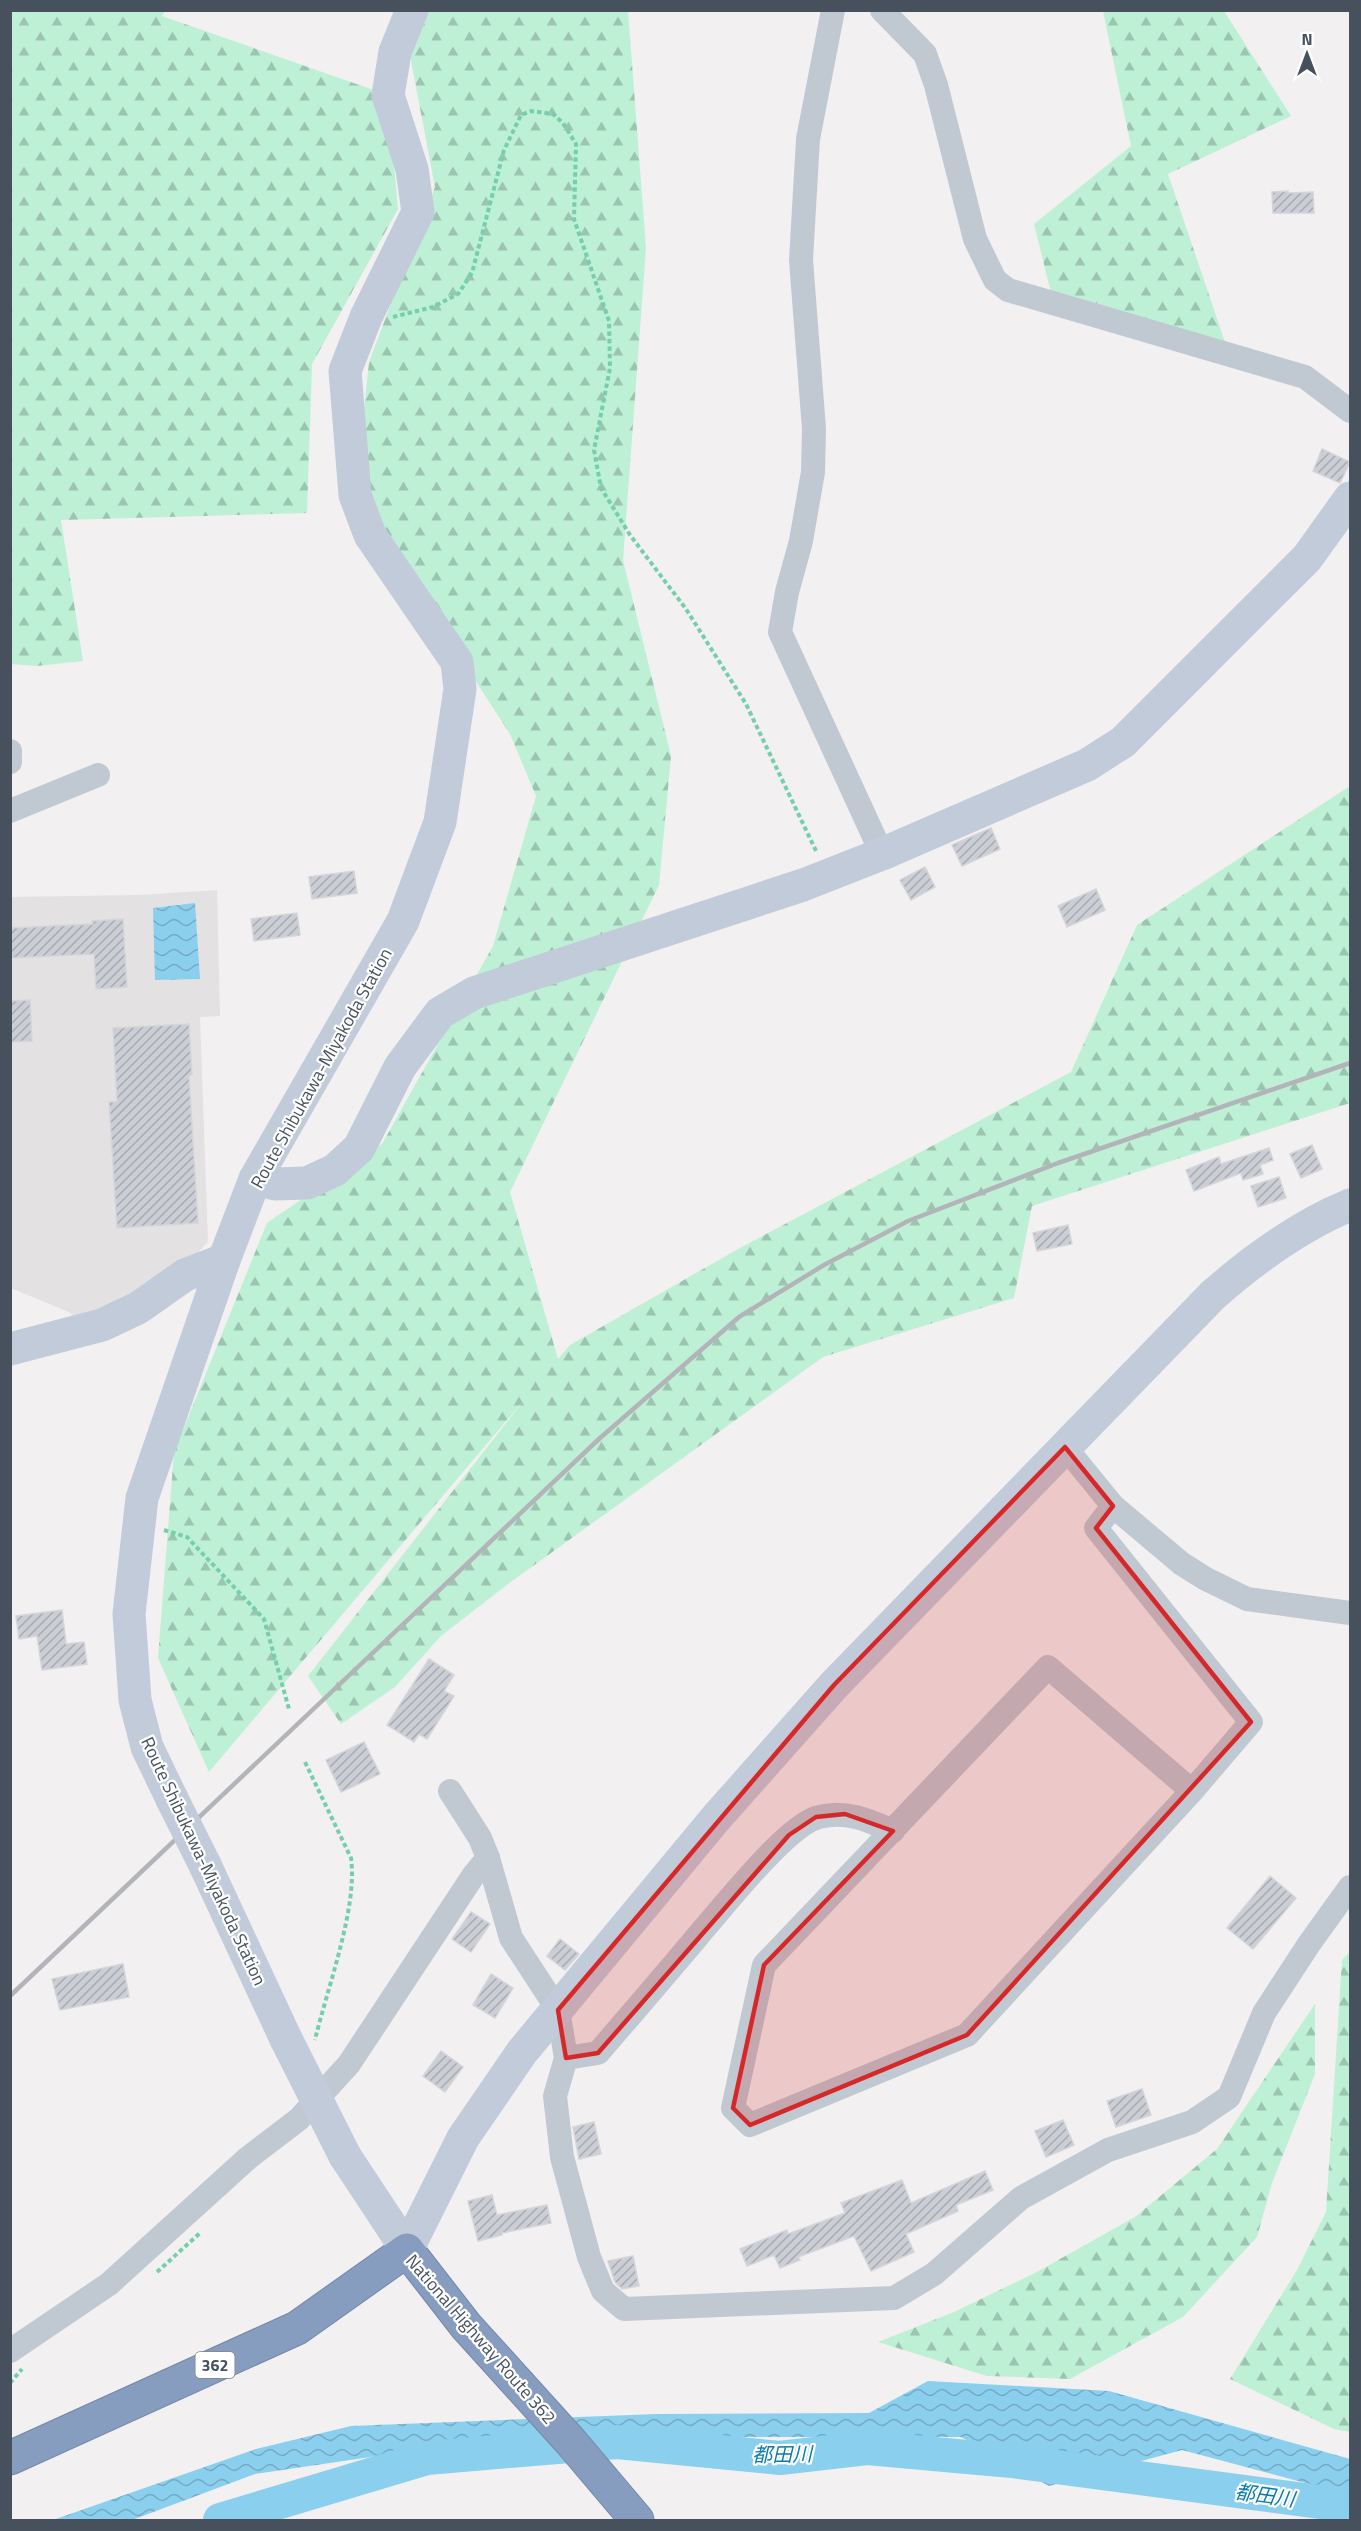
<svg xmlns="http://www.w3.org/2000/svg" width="1361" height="2531" viewBox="0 0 1361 2531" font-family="'Titillium Web','Noto Sans JP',sans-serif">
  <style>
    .education { fill: #e3e1e2 }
    .forest { fill: url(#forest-firs) }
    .water { fill: url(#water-waves) }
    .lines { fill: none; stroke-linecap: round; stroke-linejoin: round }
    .river { stroke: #8bcfee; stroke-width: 34 }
    .building { fill: url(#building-hatch); stroke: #d4d5db; stroke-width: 1.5 }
    .highway-casing { stroke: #7288ab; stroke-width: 35 }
    .path { stroke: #75cfac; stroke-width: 4; stroke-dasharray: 4.5 3; stroke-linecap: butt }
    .street { stroke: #c0c9d2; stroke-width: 24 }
    .secondary { stroke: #c2cbd9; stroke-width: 33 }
    .highway { stroke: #879dbf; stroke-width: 33 }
    .rail { stroke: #b2b4ba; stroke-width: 4.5 }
    .secondary-bridge { stroke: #c2cbd9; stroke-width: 33 }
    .marked { fill: #d62828; fill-opacity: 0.2; stroke: #d62828; stroke-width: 4.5; stroke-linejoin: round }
    .labels { text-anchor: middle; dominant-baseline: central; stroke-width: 4.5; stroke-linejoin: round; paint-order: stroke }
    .shield { fill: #fff; stroke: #7e858e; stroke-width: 1.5 }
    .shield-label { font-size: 16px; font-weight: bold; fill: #47515e }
    .street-label { font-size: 18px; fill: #47515e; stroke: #fff }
    .water-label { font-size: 20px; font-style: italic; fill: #0a7caf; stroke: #fff }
  </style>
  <defs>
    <pattern id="forest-firs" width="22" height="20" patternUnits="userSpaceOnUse" patternTransform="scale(1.5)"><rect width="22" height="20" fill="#bef0d6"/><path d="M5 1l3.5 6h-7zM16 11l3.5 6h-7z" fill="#9cc5b1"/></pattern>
    <pattern id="water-waves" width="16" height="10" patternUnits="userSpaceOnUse" patternTransform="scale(1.5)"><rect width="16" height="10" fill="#8bcfee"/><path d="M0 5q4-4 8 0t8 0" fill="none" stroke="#73aac4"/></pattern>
    <pattern id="building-hatch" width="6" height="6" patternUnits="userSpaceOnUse" patternTransform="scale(1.5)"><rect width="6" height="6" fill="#ccced5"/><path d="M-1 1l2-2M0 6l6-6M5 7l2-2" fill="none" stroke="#a7aab0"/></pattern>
  </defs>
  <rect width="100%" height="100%" fill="#f2f0f0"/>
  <!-- education -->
  <polygon class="education" points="217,890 220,1016 200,1017 208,1242 182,1269 77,1330 71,1313 11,1288 10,897 139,895"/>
  <!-- forest -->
  <g class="forest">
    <polygon points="11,11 165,11 162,16 388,95 398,209 312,364 307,513 61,520 83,661 37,666 11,664"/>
    <polygon points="427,11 628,11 646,248 623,560 671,756 659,885 510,1192 558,1359 570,1345 738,1249 1071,1072 1137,925 1350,786 1350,1103 1032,1206 1014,1298 823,1357 508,1584 441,1636 395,1687 341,1724 308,1676 524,1400 209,1772 158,1658 174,1452 267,1223 382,1144 493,946 536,796 510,734 355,495 369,362 435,187 409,50"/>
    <polygon points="1103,11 1224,11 1291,116 1168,174 1228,351 1056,313 1034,224 1131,146"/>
    <polygon points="1350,1952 1350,2432 1334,2429 1230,2379 1297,2270 1326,2212 1342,1960"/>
    <polygon points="1315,2004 1315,2074 1272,2183 1257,2237 1183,2317 1070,2379 987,2376 878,2342 954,2312 1035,2273 1135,2217 1217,2149"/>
  </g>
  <!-- water -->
  <g class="water">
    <polygon points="195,903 200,979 155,980 153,908"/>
    <polygon points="928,2381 1109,2391 1350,2459 1350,2495 1182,2450 1049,2486 961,2437 506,2437 255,2474 132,2520 53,2520 256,2449 351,2426 657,2414 869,2413"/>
  </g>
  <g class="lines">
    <!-- river -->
    <polyline class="river" points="220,2520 427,2458 617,2442 780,2458 867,2448 1012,2461 1350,2506"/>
  </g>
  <!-- building -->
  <g class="building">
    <polygon points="1288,191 1288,193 1313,192 1314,213 1273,213 1272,192"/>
    <polygon points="1322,449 1350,462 1340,483 1313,471"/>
    <polygon points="991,828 1000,849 962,866 952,845"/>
    <polygon points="925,867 935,887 911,900 900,880"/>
    <polygon points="354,871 357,893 312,899 309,877"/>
    <polygon points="1096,889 1105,910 1067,927 1058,906"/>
    <polygon points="297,913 300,935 254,941 251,919"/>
    <polygon points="123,919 127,987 96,989 94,954 10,958 10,928 93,924 92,921"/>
    <polygon points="30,1000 32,1041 10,1042 10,1001"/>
    <polygon points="189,1024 192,1075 189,1076 198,1223 117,1228 109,1102 117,1102 113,1028"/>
    <polygon points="1312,1145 1322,1169 1301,1178 1290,1154"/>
    <polygon points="1269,1148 1273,1160 1260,1165 1263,1174 1243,1180 1241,1173 1194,1191 1186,1170 1219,1157 1221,1164"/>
    <polygon points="1279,1177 1286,1198 1258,1207 1251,1186"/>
    <polygon points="1068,1225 1072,1244 1037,1251 1033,1233"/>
    <polygon points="62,1610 66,1644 84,1642 87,1664 42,1670 37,1636 19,1639 16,1616"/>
    <polygon points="429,1659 454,1675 444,1691 454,1696 427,1739 419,1734 414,1742 387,1725"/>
    <polygon points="364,1742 380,1774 341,1792 326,1760"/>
    <polygon points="1270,1876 1296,1898 1253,1949 1227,1928"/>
    <polygon points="471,1912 490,1924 471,1952 452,1939"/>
    <polygon points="560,1939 579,1954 565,1970 547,1956"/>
    <polygon points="123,1964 129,1997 60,2010 52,1979"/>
    <polygon points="491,1974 513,1988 495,2018 473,2005"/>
    <polygon points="441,2051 463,2067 445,2092 423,2076"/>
    <polygon points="1142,2089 1151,2115 1116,2127 1107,2101"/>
    <polygon points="1063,2120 1074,2145 1046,2157 1035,2131"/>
    <polygon points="594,2122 601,2154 579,2159 573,2127"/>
    <polygon points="985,2171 993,2190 956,2205 958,2211 906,2234 914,2252 871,2271 854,2236 798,2257 800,2260 780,2268 774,2255 747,2266 740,2249 787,2230 788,2234 845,2213 841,2203 902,2180 911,2203"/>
    <polygon points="492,2195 497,2215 547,2205 551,2223 502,2233 502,2235 478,2241 468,2201"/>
    <polygon points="633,2256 639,2286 622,2289 615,2282 608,2261"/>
  </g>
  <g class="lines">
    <!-- highway casing -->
    <g class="highway-casing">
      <polyline id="highway" points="10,2458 297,2328 407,2250 466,2326 571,2442 637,2520"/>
    </g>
    <!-- path -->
    <g class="path">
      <polyline points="393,317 433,307 458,294 472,273 504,150 521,115 531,111 553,114 563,123 576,144 574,219 609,321 610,368 594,450 601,488 630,535 686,609 746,704 817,853"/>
      <polyline points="164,1530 187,1537 264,1619 289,1709"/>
      <path d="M305,1762L351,1858C358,1907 327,1989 315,2040"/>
      <polyline points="157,2272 200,2233"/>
      <polyline points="10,2383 22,2369"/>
    </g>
    <!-- street -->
    <g class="street">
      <polyline points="833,10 808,139 801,260 814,429 813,472 801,541 787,592 780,632 882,854"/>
      <polyline points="882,10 925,54 936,85 975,239 995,280 1008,290 1305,377 1350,411"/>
      <polyline points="10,751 10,762"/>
      <polyline points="10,811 98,775"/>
      <polyline points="1065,1447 1113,1506 1182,1564 1206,1579 1247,1599 1350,1613"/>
      <polyline points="1113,1506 1096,1528 1251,1722 1192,1791 967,2035 750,2125 733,2108 764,1965 1048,1667 1192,1791"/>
      <polyline points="450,1791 480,1838 488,1858 511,1938 558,2010 566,2058 555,2096 562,2157 589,2257 603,2291 624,2309 894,2298 934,2274 1021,2198 1108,2150 1192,2122 1229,2097 1264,2013 1309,1944 1350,1887"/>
      <path d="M566,2058L598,2053C633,2012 668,1972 702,1931C725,1905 788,1824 819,1817C846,1810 868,1820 893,1831"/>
      <polyline points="10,2351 109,2284 248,2158 299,2119 349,2064 473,1876 488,1858"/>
    </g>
    <!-- secondary -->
    <g class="secondary">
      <polyline points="255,1179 275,1184 307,1183 335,1170 359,1148 400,1067 440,1013 474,993 803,885 882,854 1087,765 1123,742 1307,558 1350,498"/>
      <polyline points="10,1349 102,1325 138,1308 185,1275 224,1260"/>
      <polyline points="172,1799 147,1747 135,1700 129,1614 142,1498 224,1260 255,1179 403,921 440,822 460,689 457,662 370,535 355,495 345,371 366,317 418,212 412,169 388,95 395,52 412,10"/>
      <polyline points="205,1865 286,2039"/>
      <path d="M345,2156L407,2250L463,2138L522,2052L716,1818L834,1685L1213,1295C1254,1259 1299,1226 1350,1205"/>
    </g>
    <!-- highway -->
    <use href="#highway" class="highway"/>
    <!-- rail -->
    <polyline class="rail" points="10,1996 600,1438 739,1317 824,1265 908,1221 1058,1163 1350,1063"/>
    <!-- secondary-bridge -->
    <g class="secondary-bridge">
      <polyline points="172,1799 205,1865"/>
      <polyline points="286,2039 345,2156"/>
    </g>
  </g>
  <!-- marked area -->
  <path class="marked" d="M1065,1447L1113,1506L1096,1528L1251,1722L967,2035L750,2125L733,2108L764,1965L893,1831L845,1814L816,1817L789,1835L598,2053L566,2058L558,2010L834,1685Z"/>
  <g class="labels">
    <!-- shield labels -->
    <rect class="shield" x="195.5" y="2352" width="39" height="26" rx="4.5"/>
    <g class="shield-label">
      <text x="215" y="2365">362</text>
    </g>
    <!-- street labels -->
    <g class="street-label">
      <text transform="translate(321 1068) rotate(-61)">Route Shibukawa-Miyakoda Station</text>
      <text transform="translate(204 1861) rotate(65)">Route Shibukawa-Miyakoda Station</text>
      <text transform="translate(481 2339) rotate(49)">National Highway Route 362</text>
    </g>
    <!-- water labels -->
    <g class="water-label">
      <text transform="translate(782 2454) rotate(-1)">都田川</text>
      <text transform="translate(1265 2495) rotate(8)">都田川</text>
    </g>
  </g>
  <!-- border -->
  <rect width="1361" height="2531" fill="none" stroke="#47515e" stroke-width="24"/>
  <!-- north arrow -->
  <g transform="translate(1307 54)" stroke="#ffffff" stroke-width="4.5" paint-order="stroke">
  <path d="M0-4.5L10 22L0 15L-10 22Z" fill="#47515e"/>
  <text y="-9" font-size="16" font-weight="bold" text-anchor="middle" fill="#47515e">N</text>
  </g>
</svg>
